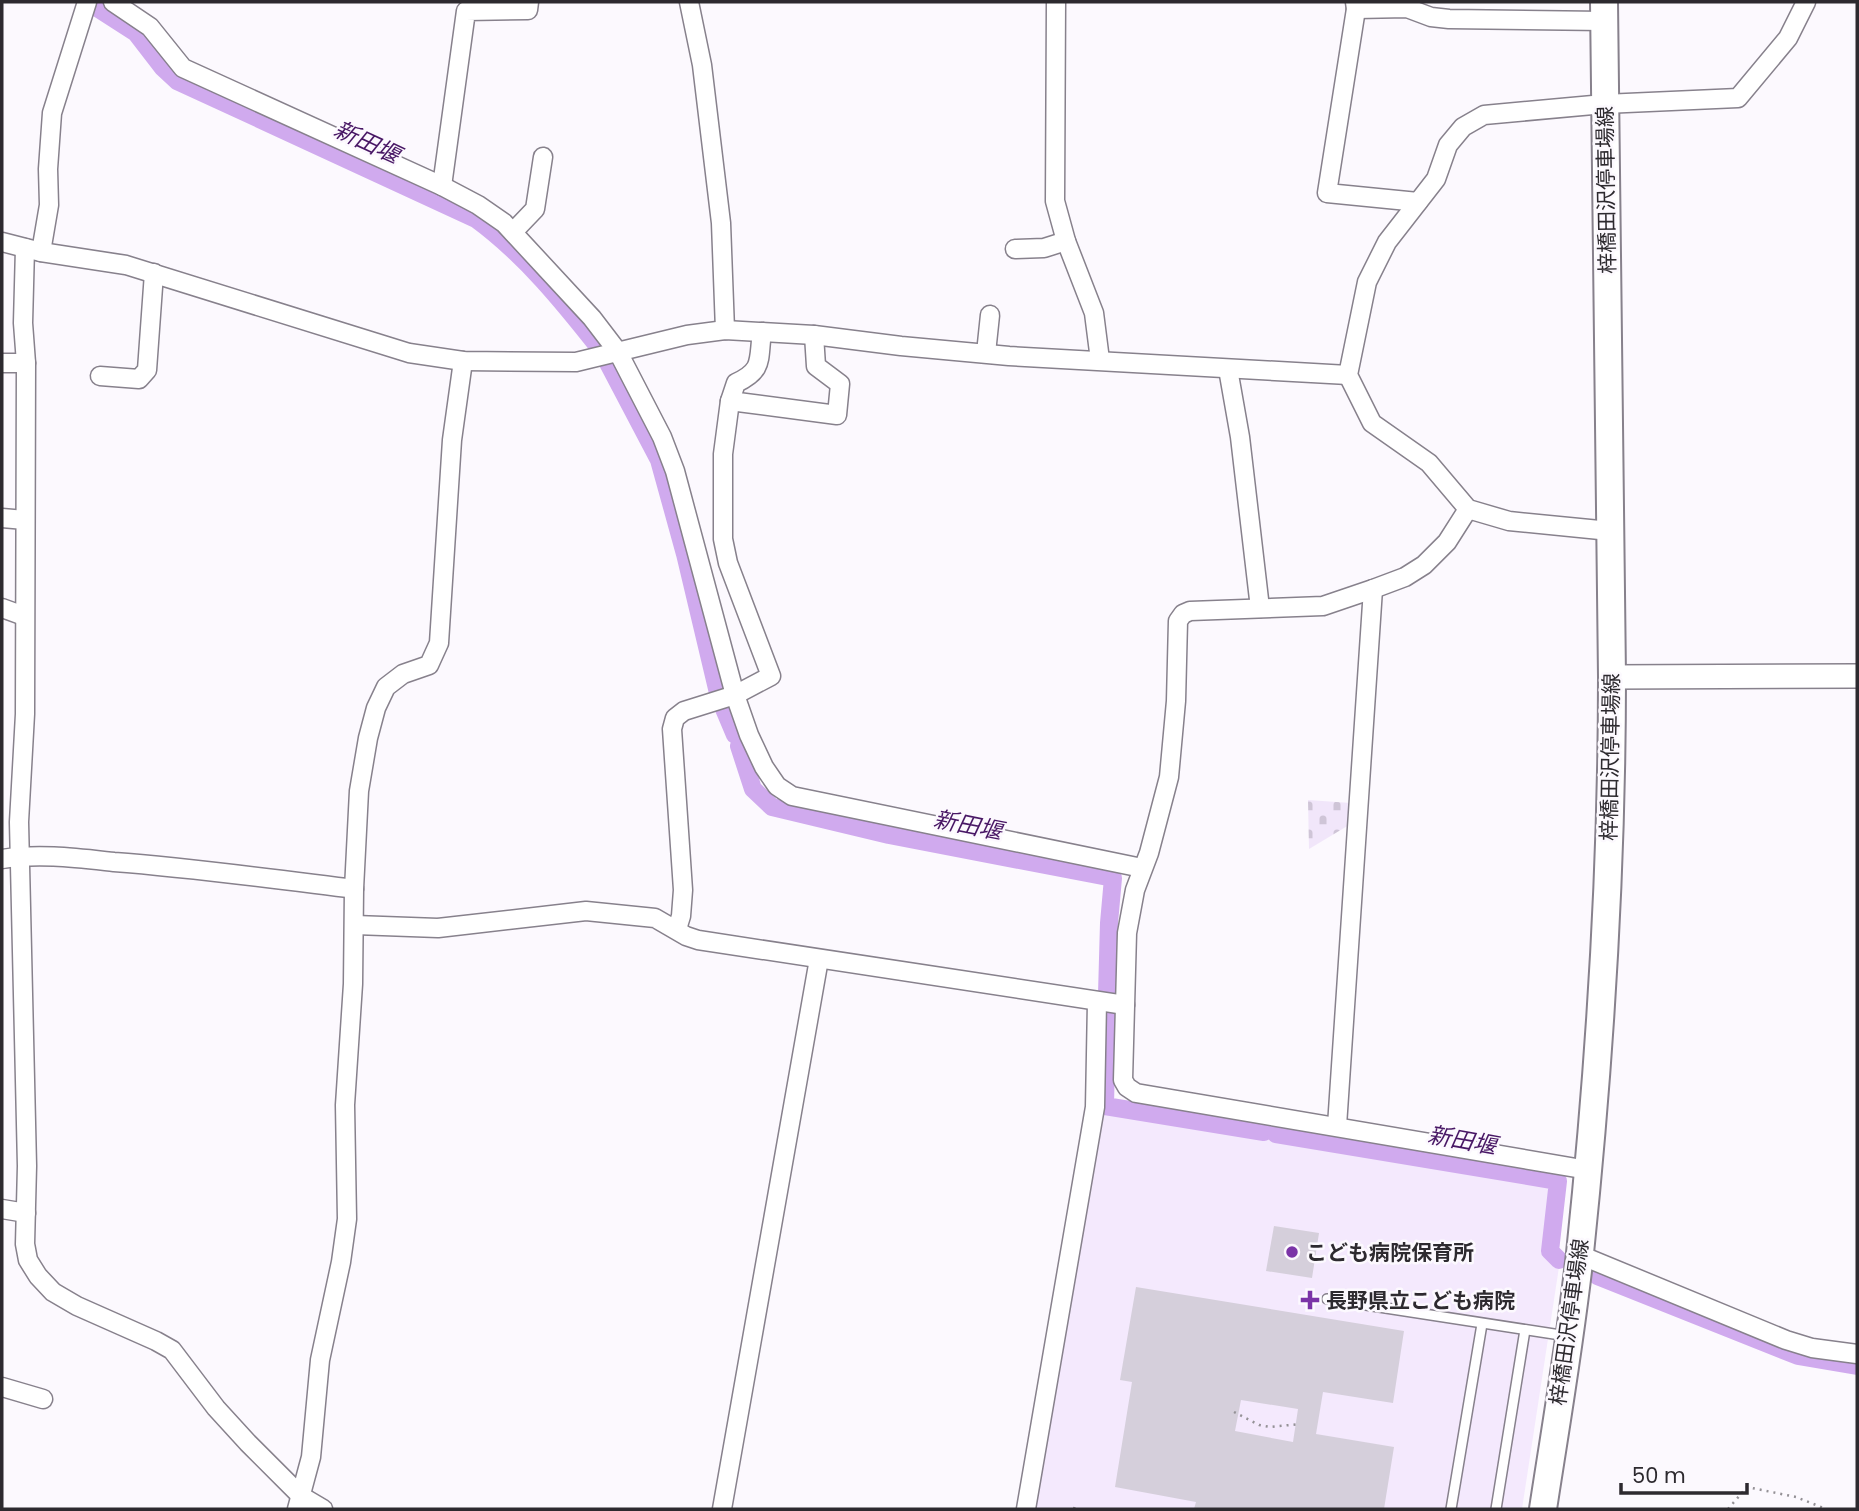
<svg xmlns="http://www.w3.org/2000/svg" width="1859" height="1511" viewBox="0 0 1859 1511" font-family="Poppins,'Noto Sans JP',sans-serif">
  <style>
    .built { fill: #f4e9fd }
    .cemetery { fill: url(#cemetery-stones) }
    .lines { fill: none; stroke-linecap: round; stroke-linejoin: round }
    .canal { stroke: #d0aaee; stroke-width: 18 }
    .building { fill: #d5cfdb; fill-rule: evenodd }
    .service-casing { stroke: #87818c; stroke-width: 12 }
    .minor-casing { stroke: #87818c; stroke-width: 21 }
    .tertiary-casing { stroke: #87818c; stroke-width: 26 }
    .secondary-casing { stroke: #87818c; stroke-width: 30 }
    .path { stroke: #949196; stroke-width: 2.5; stroke-dasharray: 2 5; stroke-linecap: butt }
    .service { stroke: #fff; stroke-width: 9 }
    .minor { stroke: #fff; stroke-width: 18 }
    .tertiary { stroke: #fff; stroke-width: 23 }
    .secondary { stroke: #fff; stroke-width: 26 }
    .poi-dot { fill: #7b34a7; stroke: #fcf9fe; stroke-width: 2.5 }
    .labels { text-anchor: middle; dominant-baseline: central; stroke-width: 5; stroke-linejoin: round; paint-order: stroke }
    .street-label { font-size: 21px; fill: #2d2a2f; stroke: #fcf9fe }
    .poi-label { font-size: 21px; font-weight: bold; fill: #2d2a2f; stroke: #fcf9fe; text-anchor: start }
    .water-label { font-size: 23px; font-style: italic; fill: #481765; stroke: #fcf9fe }
  </style>
  <defs>
    <pattern id="cemetery-stones" width="16" height="16" patternUnits="userSpaceOnUse" patternTransform="scale(1.75)"><rect width="16" height="16" fill="#f1e6fa"/><path d="M2 7V4a2 2 0 0 1 4 0v3zM10 15v-3a2 2 0 0 1 4 0v3z" fill="#cfc5d7"/></pattern>
  </defs>
  <rect width="100%" height="100%" fill="#fcf9fe"/>
  <!-- built -->
  <polygon class="built" points="1100,1109 1547,1185 1553,1188 1547,1258 1559,1267 1522,1509 1031,1509"/>
  <!-- cemetery -->
  <polygon class="cemetery" points="1308,800 1351,803 1349,825 1309,849"/>
  <g class="lines">
    <!-- canal -->
    <g class="canal">
      <path d="M94,6L136,33L163,68L177,81L476,219C525,255 563,302 600,349"/>
      <polyline points="608,363 659,460 685,554 718,693"/>
      <polyline points="724,709 735,735"/>
      <polyline points="739,746 753,789 772,807 889,835 1113,878 1109,923 1107,994"/>
      <polyline points="1107,1012 1105,1106 1264,1132"/>
      <polyline points="1276,1134 1558,1181 1550,1251 1559,1260"/>
      <polyline points="1597,1276 1798,1356 1857,1366"/>
    </g>
  </g>
  <!-- building -->
  <g class="building">
    <polygon points="1274,1226 1319,1233 1312,1278 1266,1271"/>
    <path d="M1136,1287L1404,1331L1393,1403L1323,1392L1316,1434L1394,1447L1384,1509H1194L1196,1502L1115,1487L1132,1382L1120,1380ZM1241,1400L1298,1409L1293,1442L1235,1431Z"/>
  </g>
  <g class="lines">
    <!-- service casing -->
    <g class="service-casing">
      <g id="service">
        <polyline points="1327,1299 1567,1336"/>
        <polyline points="1451,1509 1482,1324"/>
        <polyline points="1496,1509 1525,1330"/>
      </g>
    </g>
    <!-- minor casing -->
    <g class="minor-casing">
      <g id="minor">
        <polyline points="113,2 150,27 183,68 442,186 478,205 504,223 592,318 618,352 662,437 675,471 735,695 749,735 764,767 777,786 792,796 1142,868"/>
        <polyline points="689,2 702,65 721,223 725,330"/>
        <polyline points="1056,2 1055,201 1066,241 1094,313 1100,360"/>
        <polyline points="1355,2 1356,9 1407,8 1431,17 1449,19 1604,21"/>
        <polyline points="1356,9 1327,193 1418,202"/>
        <polyline points="442,186 466,11 528,10 529,2"/>
        <polyline points="513,232 535,209 543,157"/>
        <polyline points="2,242 41,252 126,265 409,353 463,361 576,362 687,335 725,330 814,335 901,346 1009,356 1348,375"/>
        <polyline points="25,248 23,323 26,363 25,714 19,822 27,1166 25,1244 28,1260 38,1276 53,1292 77,1306 156,1341 172,1350 216,1408 248,1443 301,1496 323,1509"/>
        <polyline points="1015,249 1044,248 1066,241"/>
        <polyline points="41,252 49,205 48,169 52,113 87,2"/>
        <polyline points="986,353 990,315"/>
        <polyline points="2,363 26,363"/>
        <polyline points="1228,369 1240,437 1260,608"/>
        <polyline points="100,376 139,379 147,370 154,273"/>
        <polyline points="730,401 837,415 840,384 816,366 814,335"/>
        <polyline points="1468,509 1447,542 1424,565 1405,577 1373,589 1323,606 1190,611 1183,614 1178,621 1176,701 1169,777 1149,853 1135,890 1127,933 1123,1080 1127,1087 1136,1093 1588,1170"/>
        <polyline points="2,518 25,520"/>
        <polyline points="1610,531 1509,521 1468,509 1429,463 1372,423 1348,375 1367,282 1387,242 1436,179 1448,145 1463,127 1484,115 1604,104 1738,98 1788,38 1806,2"/>
        <polyline points="2,608 24,616"/>
        <path d="M2,859C39,853 77,858 114,862C194,868 274,879 354,889"/>
        <polyline points="355,925 438,928 586,911 655,918 686,936 698,940 1125,1005"/>
        <path d="M677,929L681,916L683,890L672,729L675,718L684,711L735,695L771,676L728,563L723,539V454L730,401L736,383C764,370 758,360 762,332"/>
        <polyline points="1337,1126 1373,589"/>
        <polyline points="2,1209 26,1213"/>
        <polyline points="1580,1255 1786,1340 1812,1348 1857,1354"/>
        <polyline points="2,1387 43,1399"/>
        <polyline points="297,1509 311,1457 320,1360 341,1262 347,1219 345,1105 353,984 354,889 359,791 368,738 376,708 386,687 403,674 429,665 439,643 452,440 463,361"/>
        <polyline points="722,1509 819,959"/>
        <polyline points="1026,1509 1095,1107 1097,1002"/>
      </g>
    </g>
    <!-- tertiary casing -->
    <g class="tertiary-casing">
      <polyline id="tertiary" points="1612,677 1857,676"/>
    </g>
    <!-- secondary casing -->
    <g class="secondary-casing">
      <path id="secondary" d="M1543,1509C1556,1424 1571,1338 1580,1253C1600,1061 1612,869 1612,677L1604,2"/>
    </g>
    <!-- path -->
    <g class="path">
      <polyline points="1234,1412 1259,1425 1270,1427 1300,1424"/>
      <polyline points="1074,1509 1075,1505"/>
      <polyline points="1728,1509 1747,1487 1796,1497 1826,1509"/>
    </g>
    <!-- service -->
    <use href="#service" class="service"/>
    <!-- minor -->
    <use href="#minor" class="minor"/>
    <!-- tertiary -->
    <use href="#tertiary" class="tertiary"/>
    <!-- secondary -->
    <use href="#secondary" class="secondary"/>
  </g>
  <!-- markers -->
  <g class="poi-dot">
    <circle cx="1292" cy="1252" r="7"/>
    <path d="M1306.5 1289.5h7v7h7v7h-7v7h-7v-7h-7v-7h7z"/>
  </g>
  <g class="labels">
    <!-- street labels -->
    <g class="street-label">
      <text transform="translate(1606 190) rotate(-91)">梓橋田沢停車場線</text>
      <text transform="translate(1610 757) rotate(-89)">梓橋田沢停車場線</text>
      <text transform="translate(1569 1322) rotate(-82)">梓橋田沢停車場線</text>
    </g>
    <!-- poi labels -->
    <g class="poi-label">
      <text x="1306" y="1252">こども病院保育所</text>
      <text x="1326" y="1300">長野県立こども病院</text>
    </g>
    <!-- water labels -->
    <g class="water-label">
      <text transform="translate(367 142) rotate(25)">新田堰</text>
      <text transform="translate(968 825) rotate(11)">新田堰</text>
      <text transform="translate(1462 1140) rotate(10)">新田堰</text>
    </g>
  </g>
  <!-- border -->
  <rect width="1859" height="1511" fill="none" stroke="#2d2a2f" stroke-width="7"/>
  <!-- scale -->
  <path d="M1621 1483v10h126v-10" fill="none" stroke="#2d2a2f" stroke-width="3.5"/>
  <text x="1632" y="1483" font-size="21" fill="#2d2a2f" stroke="#fcf9fe" stroke-width="5" paint-order="stroke">50 m</text>
</svg>
